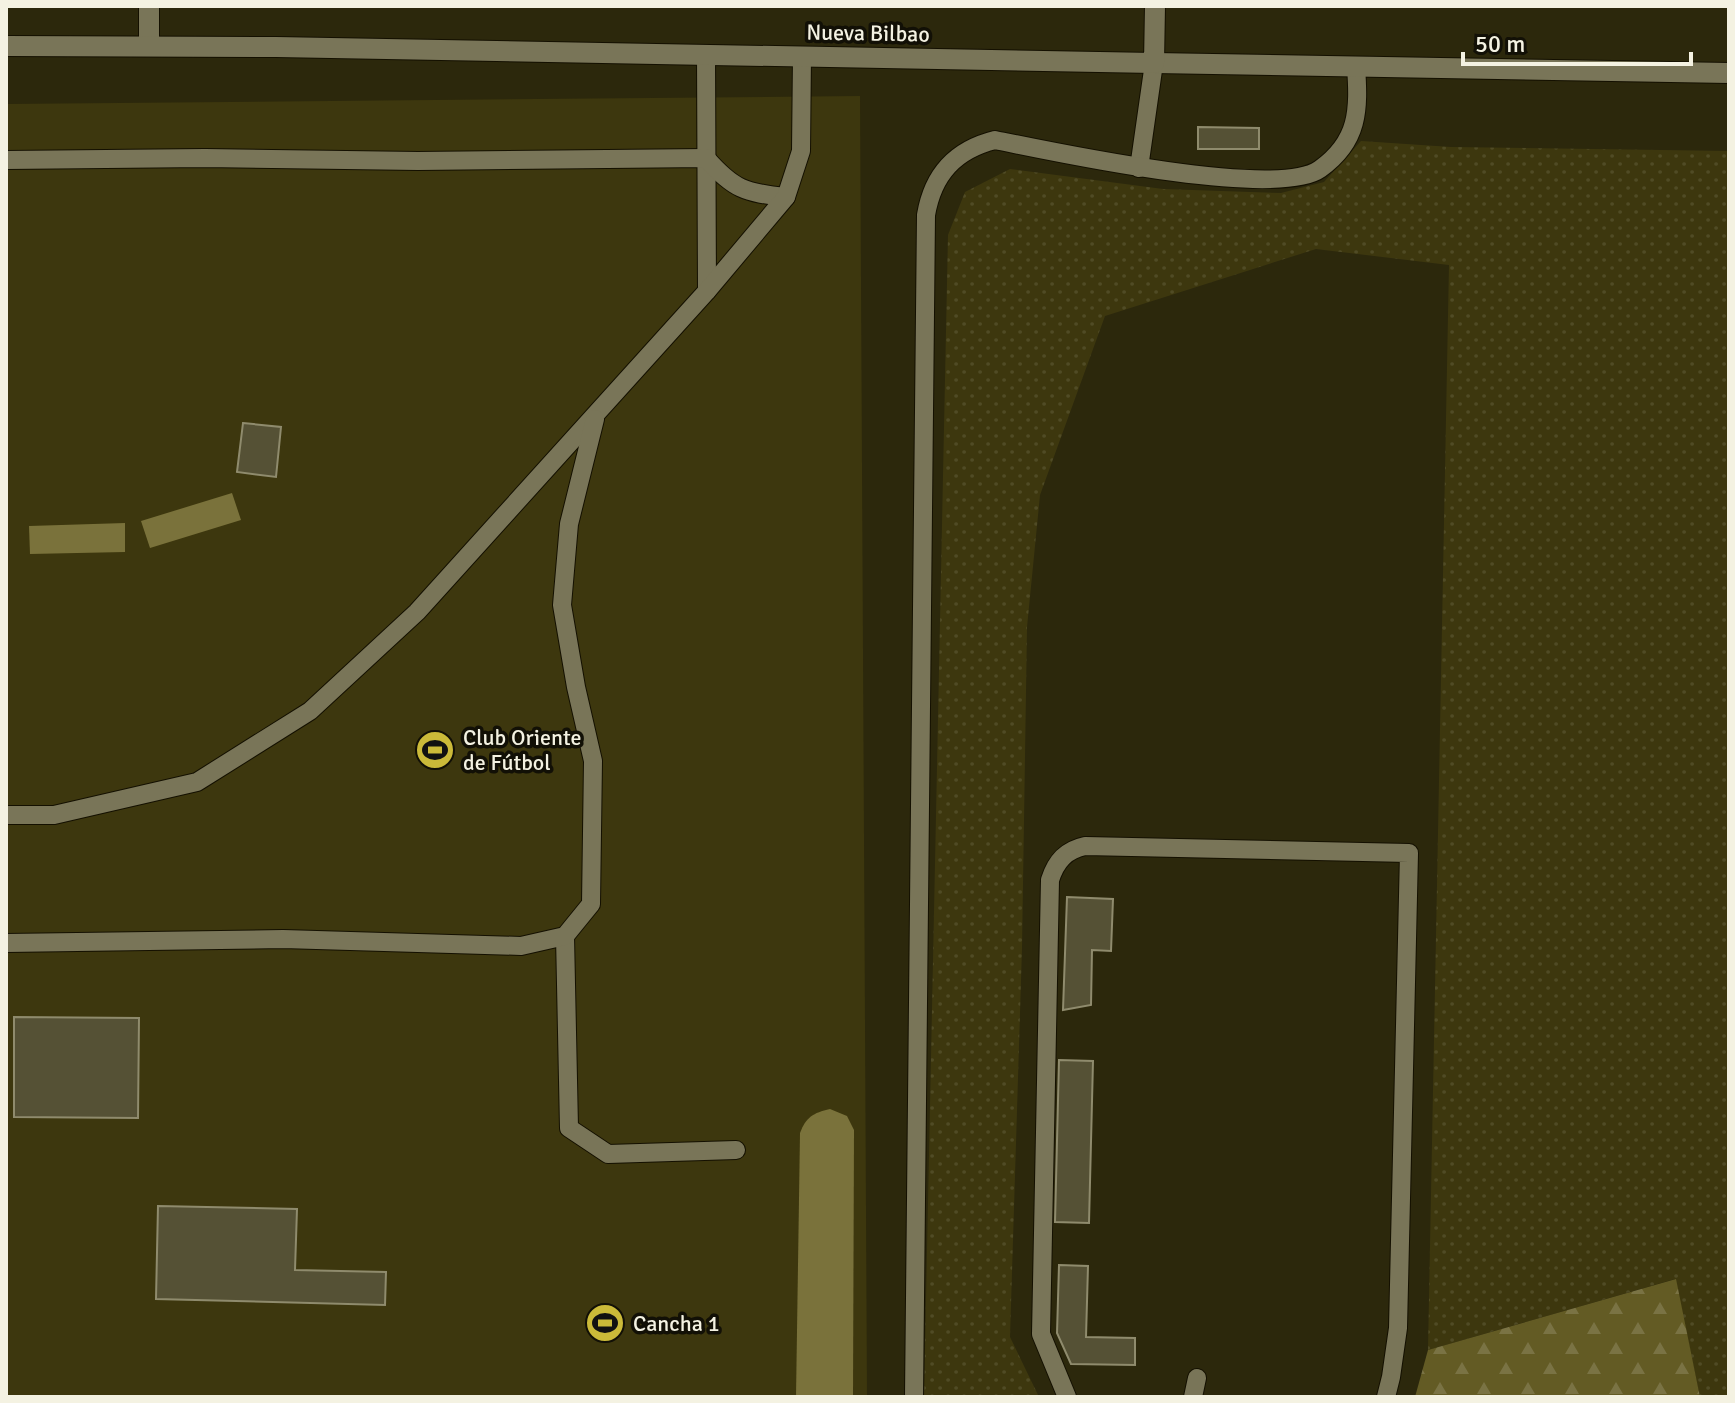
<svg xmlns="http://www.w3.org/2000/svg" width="1735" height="1403" viewBox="0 0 1735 1403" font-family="Signika,sans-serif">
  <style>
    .grass { fill: url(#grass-dots) }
    .forest { fill: url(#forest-firs) }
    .pitch { fill: #3d370e }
    .water { fill: #7a723b }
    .building { fill: #555135; stroke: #8f8b6d; stroke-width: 2 }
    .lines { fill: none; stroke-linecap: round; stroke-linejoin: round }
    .service-casing { stroke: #141000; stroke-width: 20 }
    .minor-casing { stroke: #141000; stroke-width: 22 }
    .tertiary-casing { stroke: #141000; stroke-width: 22 }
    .service { stroke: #797558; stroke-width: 18 }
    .minor { stroke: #797558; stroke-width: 20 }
    .tertiary { stroke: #797558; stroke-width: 20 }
    .labels { text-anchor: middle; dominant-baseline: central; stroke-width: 7; stroke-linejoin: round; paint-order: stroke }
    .street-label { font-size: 22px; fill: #f4f2e2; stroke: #121006 }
    .poi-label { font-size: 22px; fill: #f4f2e2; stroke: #121006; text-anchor: start }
  </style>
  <defs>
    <pattern id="grass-dots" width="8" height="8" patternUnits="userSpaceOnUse" patternTransform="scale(2)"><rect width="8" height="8" fill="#3d370e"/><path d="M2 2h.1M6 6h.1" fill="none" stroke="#504b25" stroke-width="1.8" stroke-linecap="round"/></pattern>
    <pattern id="forest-firs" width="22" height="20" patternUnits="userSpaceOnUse" patternTransform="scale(2)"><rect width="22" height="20" fill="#635b24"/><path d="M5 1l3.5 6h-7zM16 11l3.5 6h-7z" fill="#7a7344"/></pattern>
  </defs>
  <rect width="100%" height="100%" fill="#2c280c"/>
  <!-- grass -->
  <polygon class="grass" points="1361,141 1451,147 1729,151 1729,1397 1700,1397 1675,1279 1428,1350 1449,265 1316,249 1105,316 1040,495 1027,627 1022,948 1010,1337 1039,1397 924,1397 948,235 965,192 1010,169 1163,189 1281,193 1324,182"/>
  <!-- forest -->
  <polygon class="forest" points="1676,1279 1700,1397 1415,1397 1428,1350"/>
  <!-- pitch -->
  <polygon class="pitch" points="860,96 867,1397 6,1397 6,104"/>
  <!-- water -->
  <g class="water">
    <polygon points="232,493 241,520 150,548 141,521"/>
    <polygon points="125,523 125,552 30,554 29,526"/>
    <path d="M830,1109L847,1116L854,1130L853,1397H796L800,1133C806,1117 813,1113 830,1109Z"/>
  </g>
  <!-- building -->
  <g class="building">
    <polygon points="1198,127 1259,128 1259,149 1198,149"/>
    <polygon points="243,423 281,427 276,477 237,472"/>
    <polygon points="1067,897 1113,899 1111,951 1092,950 1091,1005 1063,1010"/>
    <polygon points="14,1017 139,1018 138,1118 14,1117"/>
    <polygon points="1059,1060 1093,1061 1089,1223 1055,1222"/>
    <polygon points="158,1206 297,1209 295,1270 386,1272 385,1305 156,1299"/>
    <polygon points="1059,1265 1088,1266 1086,1337 1135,1338 1135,1365 1071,1364 1057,1333"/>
  </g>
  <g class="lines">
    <!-- service casing -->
    <g class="service-casing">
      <g id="service">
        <polyline points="706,54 707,291"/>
        <path d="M6,160L205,158L418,161L706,158C733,189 745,193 786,197"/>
        <polyline points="1139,168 1154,63"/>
        <polyline points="6,815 54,815 197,782 310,711 417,612 707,291 786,197 801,151 802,56"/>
        <polyline points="565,936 569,1128 608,1154 736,1150"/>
        <polyline points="6,943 283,939 521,946 565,936 591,904 593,761 576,687 562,605 569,524 595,419"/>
        <path d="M914,1397L926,215C933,174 955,150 995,140C1054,152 1276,200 1320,169C1359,141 1359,110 1356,66"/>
        <path d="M1067,1397L1041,1334L1050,880C1056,861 1066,850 1085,846L1409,853L1398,1328L1391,1377L1386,1397"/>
        <polyline points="1193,1397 1197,1378"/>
      </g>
    </g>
    <!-- minor casing -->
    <g class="minor-casing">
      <g id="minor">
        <polyline points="149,46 149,6"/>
        <polyline points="1154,63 1729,73"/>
      </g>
    </g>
    <!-- tertiary casing -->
    <g class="tertiary-casing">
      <polyline id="tertiary" points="6,46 276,47 1154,63 1155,6"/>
    </g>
    <!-- service -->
    <use href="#service" class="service"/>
    <!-- minor -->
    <use href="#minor" class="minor"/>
    <!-- tertiary -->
    <use href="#tertiary" class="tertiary"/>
  </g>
  <!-- icons -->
  <defs>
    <g id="stadium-disc" transform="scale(2)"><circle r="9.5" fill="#cbba39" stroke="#121006"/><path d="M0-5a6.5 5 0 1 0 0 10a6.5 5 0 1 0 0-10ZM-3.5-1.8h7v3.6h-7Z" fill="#111"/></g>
  </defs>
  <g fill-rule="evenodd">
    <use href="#stadium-disc" x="435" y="750"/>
    <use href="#stadium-disc" x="605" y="1323"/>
  </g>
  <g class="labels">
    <!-- street labels -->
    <g class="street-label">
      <text transform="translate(868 33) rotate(1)">Nueva Bilbao</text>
    </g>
    <!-- poi labels -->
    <g class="poi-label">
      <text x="463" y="737">Club Oriente<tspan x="463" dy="25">de Fútbol</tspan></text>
      <text x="633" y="1323">Cancha 1</text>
    </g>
  </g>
  <!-- border -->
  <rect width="1735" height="1403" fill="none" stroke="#f4f2e2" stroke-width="16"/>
  <!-- scale -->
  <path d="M1463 52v12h228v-12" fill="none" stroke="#f4f2e2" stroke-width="4"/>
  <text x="1475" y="52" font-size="24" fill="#f4f2e2" stroke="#121006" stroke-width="6" paint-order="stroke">50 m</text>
</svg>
